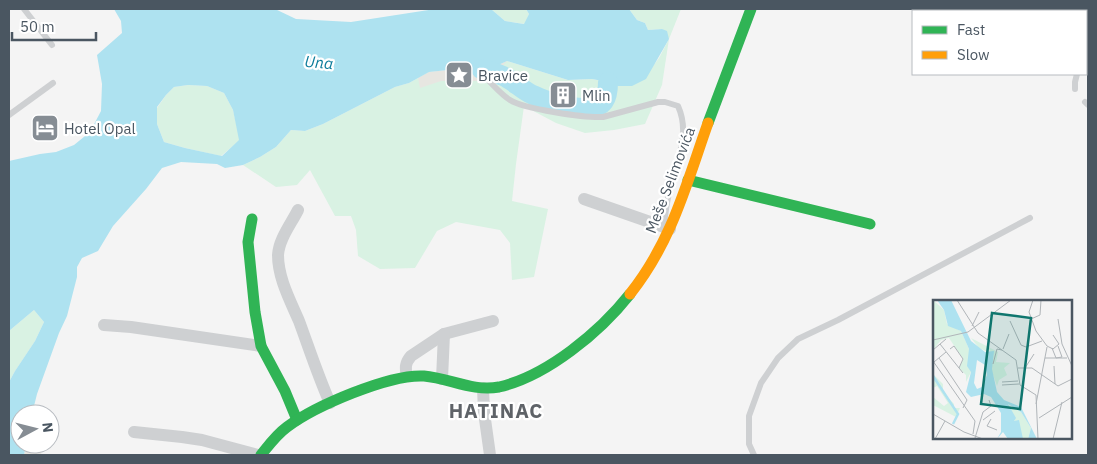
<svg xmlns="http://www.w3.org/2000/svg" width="1097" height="464" viewBox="0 0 1097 464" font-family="'IBM Plex Sans',sans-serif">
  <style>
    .green { fill: #d9f2e3 }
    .sand { fill: #e7e6e1 }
    .water { fill: #aee2f0; fill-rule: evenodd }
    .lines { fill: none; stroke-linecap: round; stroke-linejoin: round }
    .river { stroke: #aee2f0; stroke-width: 20 }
    .lane { stroke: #ced0d2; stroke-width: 6 }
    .street { stroke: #ced0d2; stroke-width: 12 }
    .fast { stroke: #30b455; stroke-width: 11 }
    .slow { stroke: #ff9f0a; stroke-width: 11 }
    .labels { text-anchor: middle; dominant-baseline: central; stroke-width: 4.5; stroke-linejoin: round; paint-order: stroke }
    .poi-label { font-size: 15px; fill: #4a5661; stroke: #fff; text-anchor: start }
    .street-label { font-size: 15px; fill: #4a5661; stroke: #fff }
    .water-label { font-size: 16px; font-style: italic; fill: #0c7c9b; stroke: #fff }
    .district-label { font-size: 20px; font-weight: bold; letter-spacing: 1px; fill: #5f6368; stroke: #fff }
    .inset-river { fill: none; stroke: #aee2f0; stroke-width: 2.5 }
    .inset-road { fill: none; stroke: #b0b5b9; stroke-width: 1 }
    .view { fill: #0f766e; fill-opacity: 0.15; stroke: #0f766e; stroke-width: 2.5 }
    .inset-edge { fill: none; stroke: #4a5661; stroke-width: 2.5 }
  </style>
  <rect width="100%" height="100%" fill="#f4f4f4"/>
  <!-- green -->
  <g class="green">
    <polygon points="491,9 526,9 529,14 525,24 505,21"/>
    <polygon points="629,9 681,9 669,39 662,85 645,124 614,130 585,133 556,123 524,106 516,164 512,201 548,209 534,277 512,280 510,243 500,230 456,222 437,231 415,268 380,269 358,256 356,230 351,216 335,216 310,170 297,185 276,187 243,165 260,157 276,147 291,130 305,131 323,124 395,87 409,83 429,72 477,70 496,66 507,61 568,80 592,79 608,82 618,86 653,66 659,58 669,39 662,29 648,30 645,23 637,20"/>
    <polygon points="188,85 207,86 224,93 233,110 240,140 221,156 185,148 164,142 157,124 157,108 166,95 174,87"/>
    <polygon points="34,310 44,322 35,341 15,371 9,382 9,331"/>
  </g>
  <!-- sand -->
  <g class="sand">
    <polygon points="507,61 489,81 441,81 420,88 418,78 429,72 467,68 477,70 496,66"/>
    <polygon points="26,444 43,444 41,455 24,455"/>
  </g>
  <!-- water -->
  <path class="water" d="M114,9H275L296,19L351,22L435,9H491L505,21L524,24L529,14L526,9H629L637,20L645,23L648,30L662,29L667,31L669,39L646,79L632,86H618L608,82L592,79L568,80L507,61L496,66L477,70L467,68L429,72L409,83L395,87L323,124L305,131L291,130L276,147L260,157L243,165L225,168L217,164L181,162L162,168L146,189L113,226L98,251L82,258L77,267V277L67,316L59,333L37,394L32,414H20V444H26L24,455H9V382L15,371L35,341L44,322L34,310L9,331V161L40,154L56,152L74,145L90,132L101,111L102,84L97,55L122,33L121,21ZM188,85L207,86L224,93L233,110L239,140L222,156L185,148L164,142L157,124V107L166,95L174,87Z"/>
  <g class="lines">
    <!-- river -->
    <path class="river" d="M481,69C488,71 497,73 503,76C514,81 522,90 533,95C547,102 593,117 604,101C607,97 608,87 608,82"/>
    <!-- lane -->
    <g class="lane">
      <polyline points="24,9 52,45"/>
      <polyline points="1086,56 1088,52"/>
      <path d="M489,81C496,88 502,95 510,100C524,109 585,118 603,117L658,102H665L678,106C691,135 676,161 670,189C667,201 665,214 664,227"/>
      <polyline points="1075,89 1075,82 1077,74"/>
      <polyline points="1085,102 1088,105"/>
      <polyline points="9,115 53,83"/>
      <polyline points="754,455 749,444 749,416 761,383 778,358 798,339 838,320 1030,218"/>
    </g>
    <!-- street -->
    <g class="street">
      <polyline points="584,199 670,229"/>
      <path d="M298,210C291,224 279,239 278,255C278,278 290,300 299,321C309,348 318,376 330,403"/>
      <polyline points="104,325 131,327 261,346"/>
      <path d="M407,376C405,368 405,363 411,356L444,334L493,321"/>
      <polyline points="442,379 444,334"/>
      <polyline points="483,388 484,412 490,455"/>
      <polyline points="134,432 182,437 202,440 258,455"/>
    </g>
    <!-- fast -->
    <g class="fast">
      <polyline points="1063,9 1065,11"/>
      <polyline points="708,123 751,9"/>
      <polyline points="688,180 870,224"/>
      <polyline points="252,219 248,242 255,312 261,346 285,391 297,420"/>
      <path d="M261,455C269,445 276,435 287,427C315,406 389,374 424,376C449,378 473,392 499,387C547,376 600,332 630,294"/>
    </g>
    <!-- slow -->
    <g class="slow">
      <polyline points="1086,35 1088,38"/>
      <path d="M630,294C672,241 686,185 708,123"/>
    </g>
  </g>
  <!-- icons -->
  <defs>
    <g id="sight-square" transform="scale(1.4375)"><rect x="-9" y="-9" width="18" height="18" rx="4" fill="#868d94" stroke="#fff"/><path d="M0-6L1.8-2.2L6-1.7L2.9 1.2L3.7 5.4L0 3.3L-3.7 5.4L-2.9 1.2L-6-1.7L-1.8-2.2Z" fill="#fff"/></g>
    <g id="building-square" transform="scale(1.4375)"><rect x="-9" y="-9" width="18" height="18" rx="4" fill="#868d94" stroke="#fff"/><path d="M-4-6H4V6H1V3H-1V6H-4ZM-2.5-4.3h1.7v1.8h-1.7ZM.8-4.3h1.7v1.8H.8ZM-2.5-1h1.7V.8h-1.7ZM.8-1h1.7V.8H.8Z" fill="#fff"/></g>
    <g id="hotel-square" transform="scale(1.4375)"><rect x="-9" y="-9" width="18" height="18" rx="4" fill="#868d94" stroke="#fff"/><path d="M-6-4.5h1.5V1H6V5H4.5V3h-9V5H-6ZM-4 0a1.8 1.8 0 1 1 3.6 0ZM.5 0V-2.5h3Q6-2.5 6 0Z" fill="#fff"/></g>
  </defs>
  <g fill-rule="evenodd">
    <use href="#sight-square" x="459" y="75"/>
    <use href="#building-square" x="563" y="95"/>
    <use href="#hotel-square" x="45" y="128"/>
  </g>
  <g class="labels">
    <!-- poi labels -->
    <g class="poi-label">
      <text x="478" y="75">Bravice</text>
      <text x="582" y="95">Mlin</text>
      <text x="64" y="128">Hotel Opal</text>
    </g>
    <!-- street labels -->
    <g class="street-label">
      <text transform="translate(670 180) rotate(-69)">Meše Selimovića</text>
    </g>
    <!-- water labels -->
    <g class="water-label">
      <text transform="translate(319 62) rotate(5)">Una</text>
    </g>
    <!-- district labels -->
    <g class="district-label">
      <text x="496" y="410">HATINAC</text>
    </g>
  </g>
  <!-- overview -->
  <g transform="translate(933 300)">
    <rect width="139" height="139" fill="#f4f4f4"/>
    <path d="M0,0L11,10L14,24L28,31L36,49L38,72L33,82V75L26,68L30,59L16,38L8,40L0,50ZM38,38L65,52L63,62L77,63L71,68L74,75L66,80L64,86L58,69L57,49L55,52L46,48ZM0,74L10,84V92L21,104V108H27L23,117L0,105V97L11,106L15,103L4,86L0,88ZM74,104L88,112L98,128L95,139L89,138Z" fill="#d9f2e3"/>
    <path d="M4,0H18L38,41L52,52L61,51L59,69L64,92L71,100L88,107L104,139H95L98,128L88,112L75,104L83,118L81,121L86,120L90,139H75L70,132L64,139L68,132V113L58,97L51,94L38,97L33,92L38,72L34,66L36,49L28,31L15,26L11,10ZM44,60L52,65L54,75L49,87L44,89L41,83Z" fill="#aee2f0" fill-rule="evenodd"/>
    <path class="inset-river" d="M0,76L25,114L20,124"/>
    <path class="inset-road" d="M24,0L45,33L83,60L87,85L103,95L105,139M100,0L96,12L103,31L114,46L120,49L126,44L120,35M98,19L107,15L108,0M125,19L129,44L139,66M77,21L88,45L93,47L109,41M39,26L46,12M0,40L35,32L78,0M7,44L30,73M119,48L123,58L129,57L125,46M17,49L21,46L30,59L26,68M70,49L76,34M0,50L13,39M6,58L34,100L30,108M112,58H134M0,61L42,121L40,134M1,62L13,52M60,64L64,49L69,50M121,66L122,84M85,68H99L125,86L139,79M92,68L101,54M69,82L85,81M69,85L86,84M103,104L114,47M0,114L31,132L50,139M106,118L139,97M58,119L54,126L64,130M50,120L62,111M42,138L50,112L58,106L56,100M2,139L12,121M120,139L129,102"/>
    <path class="view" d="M59,13L98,18L87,109L48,104Z"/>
    <rect width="139" height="139" class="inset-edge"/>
  </g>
  <!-- border -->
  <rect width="1097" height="464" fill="none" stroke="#4a5661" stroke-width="20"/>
  <!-- legend -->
  <rect x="912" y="10" width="175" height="65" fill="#ffffff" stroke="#b7bbc0"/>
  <rect x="922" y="26" width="25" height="8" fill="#30b455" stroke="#b7bbc0"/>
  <text x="957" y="35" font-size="15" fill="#4a5661">Fast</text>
  <rect x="922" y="51" width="25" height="8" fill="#ff9f0a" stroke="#b7bbc0"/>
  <text x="957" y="60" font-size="15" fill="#4a5661">Slow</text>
  <!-- north arrow -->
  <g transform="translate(35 429) rotate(83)"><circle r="24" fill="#ffffff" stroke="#b7bbc0"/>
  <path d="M0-4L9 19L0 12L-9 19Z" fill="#868d94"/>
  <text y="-8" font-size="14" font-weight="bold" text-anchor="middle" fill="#4a5661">N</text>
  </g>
  <!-- scale -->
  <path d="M12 32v8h84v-8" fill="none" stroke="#4a5661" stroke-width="2.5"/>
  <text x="20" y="32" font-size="15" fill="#4a5661" stroke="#ffffff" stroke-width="4" paint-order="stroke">50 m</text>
</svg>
